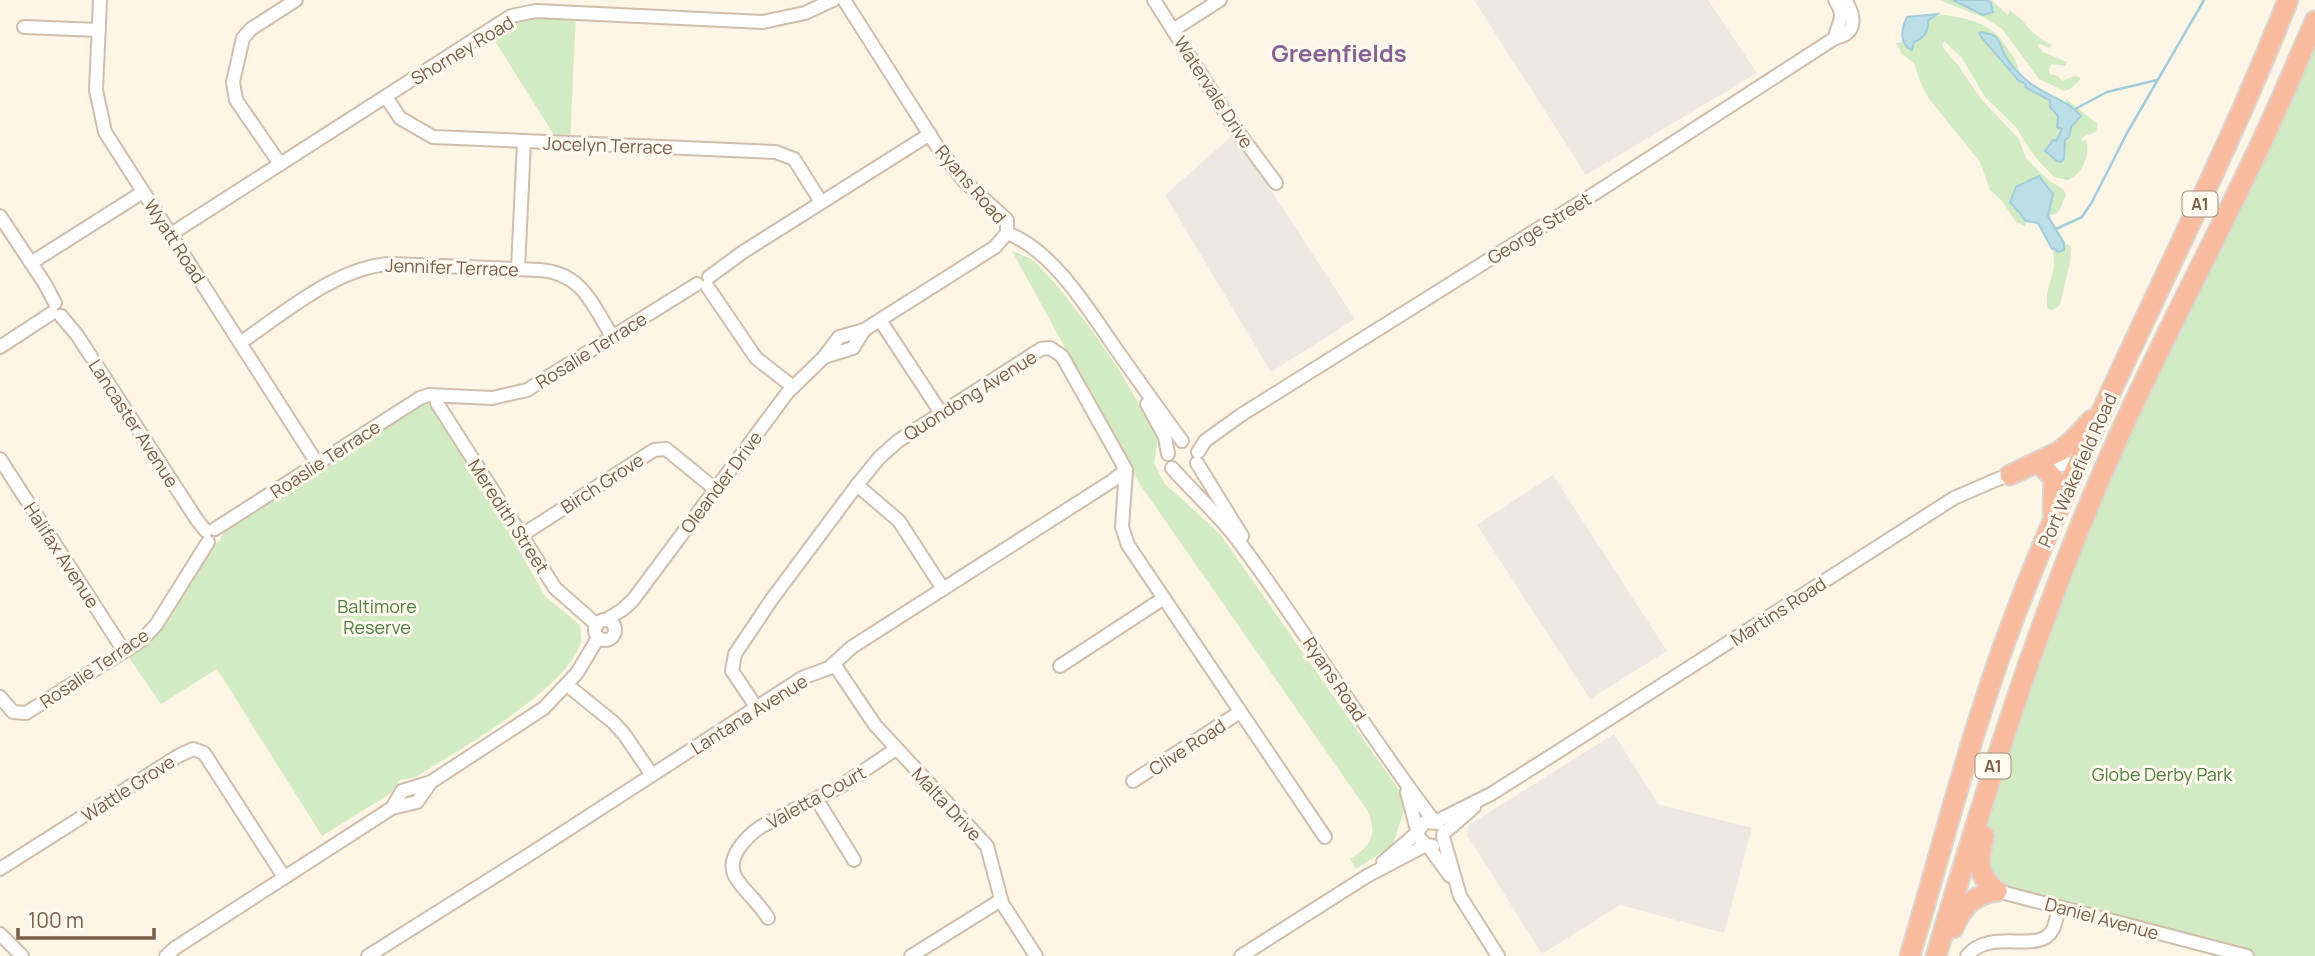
<svg xmlns="http://www.w3.org/2000/svg" width="2315" height="956" viewBox="0 0 2315 956" font-family="Manrope,sans-serif">
  <style>
    .industrial { fill: #ede8e1 }
    .green { fill: #d2ebc5 }
    .water { fill: #bbdee7; stroke: #a1cdd9; stroke-width: 2 }
    .lines { fill: none; stroke-linecap: round; stroke-linejoin: round }
    .stream { stroke: #a1cdd9; stroke-width: 2.5 }
    .minor-casing { stroke: #cfbeac; stroke-width: 16 }
    .highway-casing { stroke: #dcd5d0; stroke-width: 23 }
    .minor { stroke: #fff; stroke-width: 12 }
    .highway { stroke: #f8bb9d; stroke-width: 19 }
    .labels { text-anchor: middle; dominant-baseline: central; stroke-width: 6; stroke-linejoin: round; paint-order: stroke }
    .shield { fill: #fff9ee; stroke: #a08c7b; stroke-width: 2 }
    .shield-label { font-size: 16px; font-weight: bold; fill: #785d4a }
    .street-label { font-size: 18px; fill: #785d4a; stroke: #fff9ee }
    .park-label { font-size: 18px; fill: #4f7e42; stroke: #fff9ee }
    .district-label { font-size: 24px; font-weight: bold; fill: #866294; stroke: #fff9ee }
  </style>
  <rect width="100%" height="100%" fill="#fdf6e7"/>
  <!-- industrial -->
  <g class="industrial">
    <polygon points="1474,0 1708,0 1757,73 1586,175"/>
    <polygon points="1231,137 1263,178 1355,319 1271,372 1165,195"/>
    <polygon points="1553,475 1667,651 1590,699 1477,525"/>
    <polygon points="1614,734 1658,804 1752,828 1724,933 1620,905 1542,954 1467,835 1469,825"/>
  </g>
  <!-- green -->
  <g class="green">
    <path d="M1939,0H1953L1983,15L1991,3L1986,0H1991L2008,15L2009,10C2021,17 2026,26 2036,35C2040,39 2046,42 2052,45L2050,48L2040,44L2038,46L2043,52L2067,62L2065,66L2051,64L2049,70L2050,74L2058,76L2062,81L2074,76L2080,77V80L2070,89L2064,91L2039,79L2002,29L1985,18Z"/>
    <polygon points="576,14 570,143 559,143 488,30 511,16"/>
    <path d="M1937,14C1967,18 1991,21 2007,48C2013,57 2018,62 2019,72C2014,67 2007,61 2004,54C1996,38 2003,37 1982,32V38L2005,62L2011,72L2043,98L2049,100L2051,105L2050,108C2066,122 2063,138 2046,149L2062,156L2065,140L2069,137L2075,109L2066,102V99L2098,124L2096,132L2082,137L2081,141L2086,140C2091,155 2082,175 2067,180L2054,177L2035,157L2015,126L1985,97L1962,58L1945,42L1942,43L1944,49L1958,65L1981,99L2019,139L2026,158L2048,180L2064,190L2066,195L2058,213L2048,216L2053,194L2017,213L2026,221L2025,226L2016,222L2002,201L1990,190L1980,162L1930,100L1921,84L1914,63L1902,54L1896,43L1902,42L1904,46H1913C1918,35 1930,38 1928,21Z"/>
    <polygon points="2315,21 2315,956 2247,956 1997,891 1982,843 2060,580"/>
    <path d="M2064,243L2071,246L2070,262L2060,305L2053,310L2048,309C2042,288 2060,273 2052,249L2065,247Z"/>
    <path d="M1012,251L1032,259L1054,282L1088,325L1120,371L1158,438L1154,463L1165,484L1220,534L1399,790L1405,807L1393,845L1356,869L1350,859C1372,845 1378,834 1367,810L1139,483Z"/>
    <path d="M427,401L483,487L545,596L580,625C580,631 582,636 581,641C570,688 456,751 416,777L400,780L391,793L322,836L217,669L161,704L127,655L211,546L220,541L224,529Z"/>
  </g>
  <!-- water -->
  <g class="water">
    <polygon points="1953,0 1986,0 1991,3 1993,12 1983,15"/>
    <path d="M1937,14L1928,21C1929,32 1924,38 1914,42L1912,50C1899,45 1901,29 1907,17Z"/>
    <path d="M1982,32C2000,36 1997,38 2004,53C2008,63 2021,76 2030,83C2046,96 2067,99 2081,116L2071,127L2069,137L2065,140L2064,159L2061,162L2057,161L2045,151L2053,140L2056,141L2062,129L2057,127L2058,116L2050,107L2051,105L2049,100L2025,87L2026,84L2019,81L1982,38L1979,33Z"/>
    <polygon points="2039,176 2053,194 2048,216 2064,243 2064,250 2058,252 2054,248 2052,249 2038,223 2026,221 2010,202 2016,187"/>
  </g>
  <g class="lines">
    <!-- stream -->
    <g class="stream">
      <polyline points="2075,109 2107,92 2157,80"/>
      <polyline points="2056,229 2082,217 2092,202 2127,133 2204,0"/>
    </g>
    <!-- minor casing -->
    <g class="minor-casing">
      <g id="minor">
        <polyline points="100,0 96,90 105,132 317,463"/>
        <path d="M844,0L937,146L963,180L1007,220V233C1054,251 1088,309 1116,349C1138,380 1160,411 1182,441"/>
        <polyline points="1154,0 1233,125 1276,183"/>
        <polyline points="24,27 99,30"/>
        <polyline points="1173,30 1220,0"/>
        <path d="M1835,38C1838,20 1847,19 1835,0"/>
        <polyline points="386,97 400,118 433,137 776,152 794,159 821,202"/>
        <polyline points="280,164 236,100 233,82 243,38 251,29 296,0"/>
        <polyline points="0,216 45,284 55,303"/>
        <polyline points="171,234 511,16 536,11 763,22 805,13 833,0"/>
        <polyline points="31,263 143,192"/>
        <polyline points="518,269 524,142"/>
        <polyline points="709,277 743,252 930,134"/>
        <polyline points="707,286 756,358 793,387"/>
        <polyline points="61,316 77,335 197,520 206,531"/>
        <polyline points="880,320 941,413"/>
        <path d="M240,343C283,314 338,266 391,264L540,270C582,273 592,304 612,336"/>
        <polyline points="0,347 52,313"/>
        <polyline points="824,357 853,348 864,330"/>
        <polyline points="437,396 437,403 555,588 597,625"/>
        <polyline points="1147,404 1165,437 1168,454"/>
        <path d="M1198,452L1205,441L1241,415L1597,192L1835,38C1858,34 1855,15 1845,0"/>
        <polyline points="0,459 124,651"/>
        <polyline points="1197,463 1242,536"/>
        <path d="M1172,468C1193,492 1217,513 1237,539C1306,631 1364,730 1434,821"/>
        <polyline points="2040,468 2080,462"/>
        <polyline points="857,485 899,521 943,589"/>
        <polyline points="215,529 420,398 429,395 492,398 527,390 697,284"/>
        <polyline points="522,535 654,450 666,449 715,489"/>
        <circle cx="605" cy="630" r="10"/>
        <polyline points="606,620 622,610 633,600 788,392 824,357 839,337 864,330 995,247 1007,233"/>
        <polyline points="834,664 875,725 987,846 1002,903 1036,956"/>
        <polyline points="1060,666 1164,598"/>
        <polyline points="567,685 613,722 624,734 652,775"/>
        <polyline points="0,697 13,712 26,713 142,640 156,625 208,542"/>
        <polyline points="757,708 732,671 735,654 772,599 857,485 879,458 898,441 1041,349 1050,348 1062,356 1126,470 1122,527 1128,545 1325,837"/>
        <polyline points="1133,781 1240,712"/>
        <polyline points="1407,792 1419,838 1426,845 1433,846"/>
        <polyline points="817,800 854,860"/>
        <polyline points="392,808 402,791 431,782 544,708 577,673 598,638"/>
        <polyline points="1435,822 1491,794 1562,749 1954,498 1998,479 2016,473"/>
        <polyline points="1419,830 1425,822 1438,823"/>
        <polyline points="1443,834 1474,807"/>
        <polyline points="1443,837 1460,896 1498,956"/>
        <polyline points="1428,846 1450,876"/>
        <polyline points="1383,862 1418,832"/>
        <polyline points="0,869 178,756 193,749 204,753 284,877"/>
        <polyline points="1997,891 2247,956"/>
        <path d="M768,918C759,903 745,892 736,878C724,858 747,836 762,826L841,786L896,749"/>
        <polyline points="0,934 22,956"/>
        <polyline points="166,956 175,948 392,808 417,802 431,782"/>
        <polyline points="368,956 527,856 802,678 829,668 852,647 1112,481 1126,470"/>
        <polyline points="911,956 1001,900"/>
        <polyline points="1241,956 1367,876 1426,845"/>
        <path d="M1967,956C1991,926 2040,956 2053,929C2056,923 2057,914 2059,907"/>
      </g>
    </g>
    <!-- highway casing -->
    <g class="highway-casing">
      <g id="highway">
        <polyline points="2043,467 2054,479 2053,511"/>
        <polyline points="2010,475 2060,451 2074,439 2092,420"/>
        <path d="M1984,836C1978,858 1976,876 1997,891"/>
        <path d="M1953,928C1963,906 1973,895 1997,891"/>
        <path d="M1910,956C1943,845 1971,731 2012,623C2092,410 2205,211 2288,0"/>
        <path d="M1936,956C1987,787 2038,618 2110,456C2157,348 2214,244 2264,137C2282,99 2298,60 2315,21"/>
      </g>
    </g>
    <!-- minor -->
    <use href="#minor" class="minor"/>
    <!-- highway -->
    <use href="#highway" class="highway"/>
  </g>
  <g class="labels">
    <!-- shield labels -->
    <g class="shield">
      <rect x="2182.5" y="191.5" width="35" height="25" rx="5"/>
      <rect x="1975.5" y="753.5" width="35" height="25" rx="5"/>
    </g>
    <g class="shield-label">
      <text x="2200" y="204">A1</text>
      <text x="1993" y="766">A1</text>
    </g>
    <!-- street labels -->
    <g class="street-label">
      <text transform="translate(462 50) rotate(-31)">Shorney Road</text>
      <text transform="translate(1214 92) rotate(57)">Watervale Drive</text>
      <text transform="translate(608 145) rotate(2)">Jocelyn Terrace</text>
      <text transform="translate(971 184) rotate(49)">Ryans Road</text>
      <text transform="translate(1539 228) rotate(-32)">George Street</text>
      <text transform="translate(175 241) rotate(57)">Wyatt Road</text>
      <text transform="translate(452 267) rotate(2)">Jennifer Terrace</text>
      <text transform="translate(591 350) rotate(-32)">Rosalie Terrace</text>
      <text transform="translate(970 395) rotate(-32)">Quondong Avenue</text>
      <text transform="translate(134 423) rotate(57)">Lancaster Avenue</text>
      <text transform="translate(325 459) rotate(-33)">Roaslie Terrace</text>
      <text transform="translate(2077 470) rotate(-66)">Port Wakefield Road</text>
      <text transform="translate(721 482) rotate(-53)">Oleander Drive</text>
      <text transform="translate(602 483) rotate(-33)">Birch Grove</text>
      <text transform="translate(509 516) rotate(57)">Meredith Street</text>
      <text transform="translate(62 555) rotate(57)">Halifax Avenue</text>
      <text transform="translate(1778 611) rotate(-33)">Martins Road</text>
      <text transform="translate(94 668) rotate(-34)">Rosalie Terrace</text>
      <text transform="translate(1335 679) rotate(56)">Ryans Road</text>
      <text transform="translate(749 714) rotate(-32)">Lantana Avenue</text>
      <text transform="translate(1187 747) rotate(-33)">Clive Road</text>
      <text transform="translate(128 788) rotate(-33)">Wattle Grove</text>
      <text transform="translate(816 797) rotate(-29)">Valetta Court</text>
      <text transform="translate(947 804) rotate(47)">Malta Drive</text>
      <text transform="translate(2102 918) rotate(15)">Daniel Avenue</text>
    </g>
    <!-- park labels -->
    <g class="park-label">
      <text x="377" y="606">Baltimore<tspan x="377" dy="21">Reserve</tspan></text>
      <text x="2162" y="774">Globe Derby Park</text>
    </g>
    <!-- district labels -->
    <g class="district-label">
      <text x="1339" y="52">Greenfields</text>
    </g>
  </g>
  <!-- scale -->
  <path d="M18 928v10h136v-10" fill="none" stroke="#785d4a" stroke-width="3.5"/>
  <text x="28" y="928" font-size="21" fill="#785d4a" stroke="#fff9ee" stroke-width="5" paint-order="stroke">100 m</text>
</svg>
